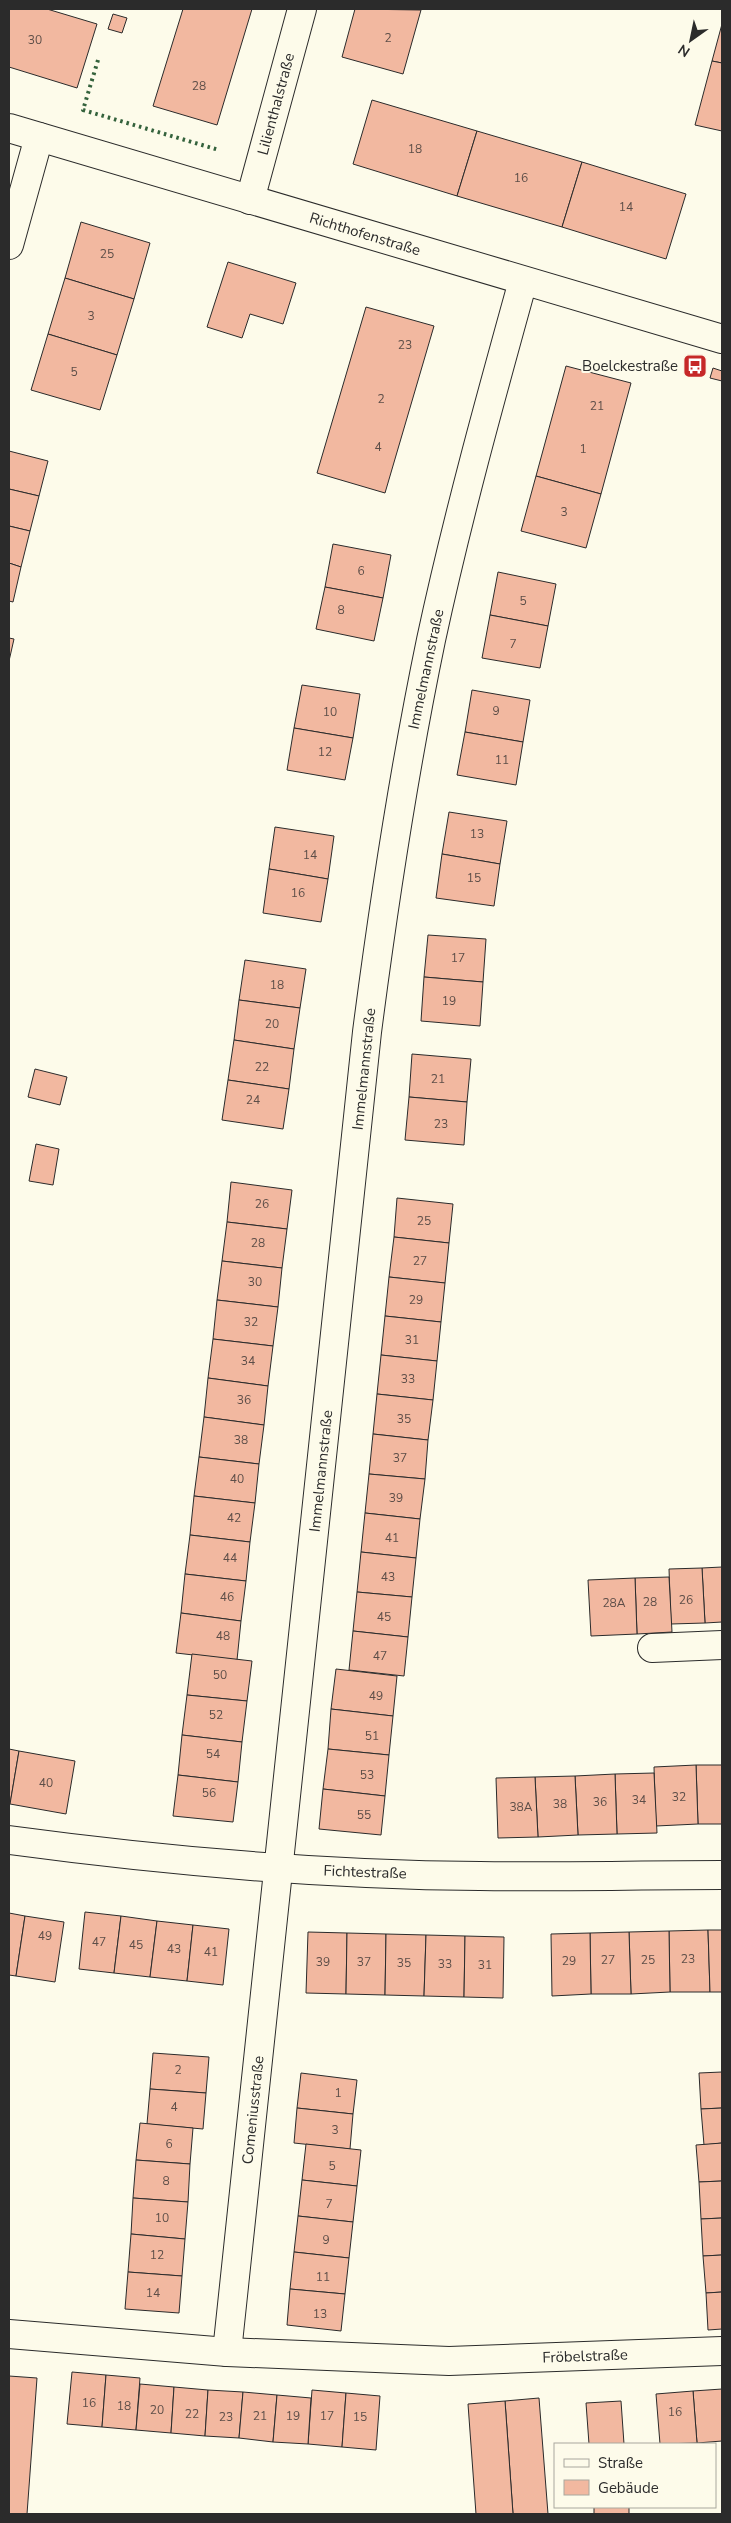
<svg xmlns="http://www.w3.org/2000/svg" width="731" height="2523" viewBox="0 0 731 2523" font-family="'Nunito Sans',sans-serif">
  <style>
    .building { fill: #f2b8a0; stroke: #2b2b2b }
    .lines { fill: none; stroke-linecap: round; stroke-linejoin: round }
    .street-casing { stroke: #2b2b2b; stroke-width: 30 }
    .street { stroke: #fdfbea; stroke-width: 28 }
    .hedge { stroke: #34623c; stroke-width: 4; stroke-dasharray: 2.5 4; stroke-linecap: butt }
    .labels { text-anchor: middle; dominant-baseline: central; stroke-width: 4; stroke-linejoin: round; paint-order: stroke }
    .number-label { font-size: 12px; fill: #5d4e48 }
    .street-label { font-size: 15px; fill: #2b2b2b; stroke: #fdfbea }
    .poi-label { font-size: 15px; fill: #2b2b2b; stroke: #fdfbea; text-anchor: end }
  </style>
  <rect width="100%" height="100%" fill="#fdfbea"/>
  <!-- building -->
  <g class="building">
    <polygon points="9,9 47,9 97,24 77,88 9,67"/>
    <polygon points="183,9 252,9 217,125 153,106"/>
    <polygon points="355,9 421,10 403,74 342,57"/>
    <polygon points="113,14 127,18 122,33 108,29"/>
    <polygon points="722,24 722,63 712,61"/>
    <polygon points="712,61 722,63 722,131 695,125"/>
    <polygon points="372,100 477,131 457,196 353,164"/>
    <polygon points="477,131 582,162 562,227 457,196"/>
    <polygon points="582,162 686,194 666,259 562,227"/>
    <polygon points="81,222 150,243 134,299 65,278"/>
    <polygon points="228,262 296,283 283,324 250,314 242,338 207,327"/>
    <polygon points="65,278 134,299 117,355 48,334"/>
    <polygon points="366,307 434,326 385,493 317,473"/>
    <polygon points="48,334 117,355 100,410 31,390"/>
    <polygon points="566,366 631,383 601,494 536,476"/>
    <polygon points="713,368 722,371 722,381 710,378"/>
    <polygon points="9,451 48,461 39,496 9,489"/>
    <polygon points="536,476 601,494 586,548 521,531"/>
    <polygon points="9,489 39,496 30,531 9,526"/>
    <polygon points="9,526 30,531 21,567 9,563"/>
    <polygon points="333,544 391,555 383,598 325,587"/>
    <polygon points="9,563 21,567 13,602 9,601"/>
    <polygon points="498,572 556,584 548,626 490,615"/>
    <polygon points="325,587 383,598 374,641 316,629"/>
    <polygon points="490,615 548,626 540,668 482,658"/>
    <polygon points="9,638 14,639 9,661"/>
    <polygon points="302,685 360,694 353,738 294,728"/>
    <polygon points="472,690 530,700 523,742 465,732"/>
    <polygon points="294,728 353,738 345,780 287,770"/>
    <polygon points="465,732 523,742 516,785 457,775"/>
    <polygon points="449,812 507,821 500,864 442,854"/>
    <polygon points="275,827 334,836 328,879 269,869"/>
    <polygon points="442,854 500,864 494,906 436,898"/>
    <polygon points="269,869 328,879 321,922 263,913"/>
    <polygon points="428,935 486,939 483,982 424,977"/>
    <polygon points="245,960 306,969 300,1008 239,1000"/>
    <polygon points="424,977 483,982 480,1026 421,1021"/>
    <polygon points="239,1000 300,1008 294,1049 234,1040"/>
    <polygon points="234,1040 294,1049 289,1089 228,1080"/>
    <polygon points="412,1054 471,1059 467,1102 409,1097"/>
    <polygon points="35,1069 67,1077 60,1105 28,1097"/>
    <polygon points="228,1080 289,1089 283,1129 222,1120"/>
    <polygon points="409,1097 467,1102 464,1145 405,1140"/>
    <polygon points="36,1144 59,1149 53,1185 29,1181"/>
    <polygon points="231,1182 292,1190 287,1229 227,1222"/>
    <polygon points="397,1198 453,1204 449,1243 394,1237"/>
    <polygon points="227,1222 287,1229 282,1268 222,1261"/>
    <polygon points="394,1237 449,1243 445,1283 389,1277"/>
    <polygon points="222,1261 282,1268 278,1307 217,1300"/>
    <polygon points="389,1277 445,1283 441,1322 385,1316"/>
    <polygon points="217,1300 278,1307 273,1346 213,1339"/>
    <polygon points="385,1316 441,1322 437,1361 381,1355"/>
    <polygon points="213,1339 273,1346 268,1386 208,1378"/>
    <polygon points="381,1355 437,1361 433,1400 377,1394"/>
    <polygon points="208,1378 268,1386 264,1425 204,1417"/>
    <polygon points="377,1394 433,1400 428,1440 373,1434"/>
    <polygon points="204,1417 264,1425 259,1464 199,1457"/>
    <polygon points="373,1434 428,1440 425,1479 369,1474"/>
    <polygon points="199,1457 259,1464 255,1503 194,1496"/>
    <polygon points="369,1474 425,1479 420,1519 365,1513"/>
    <polygon points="194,1496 255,1503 250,1542 190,1535"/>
    <polygon points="365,1513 420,1519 416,1558 361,1552"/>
    <polygon points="190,1535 250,1542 246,1581 185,1574"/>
    <polygon points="361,1552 416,1558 412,1597 357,1592"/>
    <polygon points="722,1567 722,1622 705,1623 702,1568"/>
    <polygon points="702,1568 705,1623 671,1624 669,1569"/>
    <polygon points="185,1574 246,1581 241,1621 181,1613"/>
    <polygon points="669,1577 672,1632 637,1634 635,1578"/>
    <polygon points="635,1578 637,1634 591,1636 588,1580"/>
    <polygon points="357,1592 412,1597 408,1637 353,1631"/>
    <polygon points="181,1613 241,1621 237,1660 176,1653"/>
    <polygon points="353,1631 408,1637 404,1676 349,1670"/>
    <polygon points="192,1654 252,1661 247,1701 187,1695"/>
    <polygon points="336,1669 397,1676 393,1716 331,1709"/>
    <polygon points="187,1695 247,1701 242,1742 182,1735"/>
    <polygon points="331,1709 393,1716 389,1755 328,1749"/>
    <polygon points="182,1735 242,1742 238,1782 178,1775"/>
    <polygon points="9,1749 19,1751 10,1804 9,1804"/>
    <polygon points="328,1749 389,1755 385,1796 323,1789"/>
    <polygon points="19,1751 75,1761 66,1814 10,1804"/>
    <polygon points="696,1765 722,1765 722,1824 698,1824"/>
    <polygon points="696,1765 698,1824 656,1826 654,1767"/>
    <polygon points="654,1773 657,1833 617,1834 615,1774"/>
    <polygon points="615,1774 617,1834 578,1835 575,1776"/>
    <polygon points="178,1775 238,1782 233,1822 173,1816"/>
    <polygon points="575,1776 578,1835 538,1837 535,1777"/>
    <polygon points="535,1777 538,1837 498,1838 496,1778"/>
    <polygon points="323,1789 385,1796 381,1835 319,1829"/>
    <polygon points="85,1912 121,1916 114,1973 79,1969"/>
    <polygon points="9,1913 25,1916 16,1976 9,1975"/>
    <polygon points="25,1916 64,1922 55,1982 16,1976"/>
    <polygon points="121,1916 157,1921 150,1977 114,1973"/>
    <polygon points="157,1921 193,1925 187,1981 150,1977"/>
    <polygon points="193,1925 229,1929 223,1985 187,1981"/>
    <polygon points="708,1930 710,1992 670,1992 669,1931"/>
    <polygon points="708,1930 722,1930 722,1992 710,1992"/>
    <polygon points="669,1931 670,1992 631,1994 629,1932"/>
    <polygon points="308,1932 347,1933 346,1994 306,1993"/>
    <polygon points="629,1932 631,1994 591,1994 590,1933"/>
    <polygon points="347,1933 386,1934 385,1995 346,1994"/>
    <polygon points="590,1933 591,1994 552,1996 551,1934"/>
    <polygon points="386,1934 426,1935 424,1996 385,1995"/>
    <polygon points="426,1935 465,1936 464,1997 424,1996"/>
    <polygon points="465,1936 504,1937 503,1998 464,1997"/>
    <polygon points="153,2053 209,2057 206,2093 150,2089"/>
    <polygon points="722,2072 722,2108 701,2109 699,2073"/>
    <polygon points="301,2073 357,2080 353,2114 297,2108"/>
    <polygon points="150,2089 206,2093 203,2129 147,2124"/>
    <polygon points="297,2108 353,2114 350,2149 294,2143"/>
    <polygon points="722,2108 722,2143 704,2145 701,2109"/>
    <polygon points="140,2123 193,2128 190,2164 136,2160"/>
    <polygon points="722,2143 722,2181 699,2182 696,2145"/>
    <polygon points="306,2144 361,2150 357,2186 302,2180"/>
    <polygon points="136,2160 190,2164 188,2202 133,2198"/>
    <polygon points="302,2180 357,2186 353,2222 298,2216"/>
    <polygon points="722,2181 722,2218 701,2219 699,2182"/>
    <polygon points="133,2198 188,2202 185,2239 131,2234"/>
    <polygon points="298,2216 353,2222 349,2258 294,2252"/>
    <polygon points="722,2218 722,2255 703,2256 701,2219"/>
    <polygon points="131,2234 185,2239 182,2276 128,2272"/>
    <polygon points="294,2252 349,2258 345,2294 290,2289"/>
    <polygon points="722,2255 722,2292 706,2293 703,2256"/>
    <polygon points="128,2272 182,2276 179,2313 125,2309"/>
    <polygon points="290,2289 345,2294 341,2331 287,2325"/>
    <polygon points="722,2292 722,2329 708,2330 706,2293"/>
    <polygon points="72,2372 106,2375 102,2427 67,2424"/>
    <polygon points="106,2375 140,2378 136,2430 102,2427"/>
    <polygon points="9,2376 37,2378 27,2514 9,2514"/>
    <polygon points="140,2384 174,2387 171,2433 136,2430"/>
    <polygon points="174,2387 208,2390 205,2436 171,2433"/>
    <polygon points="722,2389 722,2441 697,2443 693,2391"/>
    <polygon points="208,2390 243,2392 239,2438 205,2436"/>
    <polygon points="312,2390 346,2393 342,2447 308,2444"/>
    <polygon points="693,2391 697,2443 660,2444 656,2394"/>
    <polygon points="243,2392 277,2395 273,2442 239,2438"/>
    <polygon points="346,2393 380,2396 376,2450 342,2447"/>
    <polygon points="277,2395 311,2398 308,2444 273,2442"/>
    <polygon points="539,2398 548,2514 513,2514 505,2401"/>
    <polygon points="505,2401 513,2514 476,2514 468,2404"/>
    <polygon points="621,2401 624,2444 589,2444 586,2403"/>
    <rect x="594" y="2507" width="35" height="7"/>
  </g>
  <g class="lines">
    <!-- street casing -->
    <g class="street-casing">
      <g id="street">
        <polyline points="9,128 722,339"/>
        <polyline points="250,200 302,9"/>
        <polyline points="9,245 39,137"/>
        <polyline points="652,1648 722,1645"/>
        <path d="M9,1840C165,1861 322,1875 480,1876C561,1877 642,1875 722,1875"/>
        <polyline points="9,2334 227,2352 449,2361 722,2351"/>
        <path d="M227,2352L367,1032C384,901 404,770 431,640C457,519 490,400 523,281"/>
      </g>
    </g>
    <!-- street -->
    <use href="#street" class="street"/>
    <!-- hedge -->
    <polyline class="hedge" points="98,60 83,110 219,150"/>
  </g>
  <!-- icons -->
  <defs>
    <g id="bus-square" transform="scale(1.25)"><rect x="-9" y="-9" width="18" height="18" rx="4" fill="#c62828" stroke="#fdfbea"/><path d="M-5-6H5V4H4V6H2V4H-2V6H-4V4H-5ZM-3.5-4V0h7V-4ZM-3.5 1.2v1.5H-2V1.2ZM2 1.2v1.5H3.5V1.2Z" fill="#fff"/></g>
  </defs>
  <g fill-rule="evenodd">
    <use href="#bus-square" x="695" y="366"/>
  </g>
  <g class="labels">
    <!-- number labels -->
    <g class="number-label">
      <text x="388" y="38">2</text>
      <text x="35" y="40">30</text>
      <text x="199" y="86">28</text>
      <text x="415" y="149">18</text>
      <text x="521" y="178">16</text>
      <text x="626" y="207">14</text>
      <text x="107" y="254">25</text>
      <text x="91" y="316">3</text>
      <text x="405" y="345">23</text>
      <text x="74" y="372">5</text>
      <text x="381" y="399">2</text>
      <text x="597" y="406">21</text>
      <text x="378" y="447">4</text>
      <text x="583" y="449">1</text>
      <text x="564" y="512">3</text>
      <text x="361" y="571">6</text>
      <text x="523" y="601">5</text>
      <text x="341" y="610">8</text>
      <text x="513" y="644">7</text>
      <text x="496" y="711">9</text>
      <text x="330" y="712">10</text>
      <text x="325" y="752">12</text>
      <text x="502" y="760">11</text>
      <text x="477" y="834">13</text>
      <text x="310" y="855">14</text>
      <text x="474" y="878">15</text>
      <text x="298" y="893">16</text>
      <text x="458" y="958">17</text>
      <text x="277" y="985">18</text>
      <text x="449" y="1001">19</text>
      <text x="272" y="1024">20</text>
      <text x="262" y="1067">22</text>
      <text x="438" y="1079">21</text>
      <text x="253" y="1100">24</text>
      <text x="441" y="1124">23</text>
      <text x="262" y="1204">26</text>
      <text x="424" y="1221">25</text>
      <text x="258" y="1243">28</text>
      <text x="420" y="1261">27</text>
      <text x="255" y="1282">30</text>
      <text x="416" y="1300">29</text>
      <text x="251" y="1322">32</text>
      <text x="412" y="1340">31</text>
      <text x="248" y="1361">34</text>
      <text x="408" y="1379">33</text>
      <text x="244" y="1400">36</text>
      <text x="404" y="1419">35</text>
      <text x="241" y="1440">38</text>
      <text x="400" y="1458">37</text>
      <text x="237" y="1479">40</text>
      <text x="396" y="1498">39</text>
      <text x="234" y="1518">42</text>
      <text x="392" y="1538">41</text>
      <text x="230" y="1558">44</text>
      <text x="388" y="1577">43</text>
      <text x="227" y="1597">46</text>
      <text x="686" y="1600">26</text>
      <text x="650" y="1602">28</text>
      <text x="614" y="1603">28A</text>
      <text x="384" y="1617">45</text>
      <text x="223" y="1636">48</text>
      <text x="380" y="1656">47</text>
      <text x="220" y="1675">50</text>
      <text x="376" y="1696">49</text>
      <text x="216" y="1715">52</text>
      <text x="372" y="1736">51</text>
      <text x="213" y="1754">54</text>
      <text x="367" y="1775">53</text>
      <text x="46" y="1783">40</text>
      <text x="209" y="1793">56</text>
      <text x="679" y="1797">32</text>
      <text x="639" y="1800">34</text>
      <text x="600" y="1802">36</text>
      <text x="560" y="1804">38</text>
      <text x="521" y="1807">38A</text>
      <text x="364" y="1815">55</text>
      <text x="45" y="1936">49</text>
      <text x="99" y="1942">47</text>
      <text x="136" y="1945">45</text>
      <text x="174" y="1949">43</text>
      <text x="211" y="1952">41</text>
      <text x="688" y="1959">23</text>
      <text x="608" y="1960">27</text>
      <text x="648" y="1960">25</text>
      <text x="569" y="1961">29</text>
      <text x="323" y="1962">39</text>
      <text x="364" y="1962">37</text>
      <text x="404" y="1963">35</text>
      <text x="445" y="1964">33</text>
      <text x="485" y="1965">31</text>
      <text x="178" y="2070">2</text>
      <text x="338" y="2093">1</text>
      <text x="174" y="2107">4</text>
      <text x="335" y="2130">3</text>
      <text x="169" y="2144">6</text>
      <text x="332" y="2166">5</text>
      <text x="166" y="2181">8</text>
      <text x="329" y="2204">7</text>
      <text x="162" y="2218">10</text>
      <text x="326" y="2240">9</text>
      <text x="157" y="2255">12</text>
      <text x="323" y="2277">11</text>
      <text x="153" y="2293">14</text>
      <text x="320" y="2314">13</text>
      <text x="89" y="2403">16</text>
      <text x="124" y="2406">18</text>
      <text x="157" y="2410">20</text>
      <text x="675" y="2412">16</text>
      <text x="192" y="2414">22</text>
      <text x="260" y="2416">21</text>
      <text x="293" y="2416">19</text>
      <text x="327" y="2416">17</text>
      <text x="226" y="2417">23</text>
      <text x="360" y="2417">15</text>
    </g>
    <!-- street labels -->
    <g class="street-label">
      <text transform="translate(276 104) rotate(-75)">Lilienthalstraße</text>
      <text transform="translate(365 234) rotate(17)">Richthofenstraße</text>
      <text transform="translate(426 669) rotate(-78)">Immelmannstraße</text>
      <text transform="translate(364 1069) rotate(-84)">Immelmannstraße</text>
      <text transform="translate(321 1471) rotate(-84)">Immelmannstraße</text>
      <text transform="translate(365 1872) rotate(2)">Fichtestraße</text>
      <text transform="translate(253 2110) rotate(-84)">Comeniusstraße</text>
      <text transform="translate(585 2356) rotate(-2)">Fröbelstraße</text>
    </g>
    <!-- poi labels -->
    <g class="poi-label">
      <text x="678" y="366">Boelckestraße</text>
    </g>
  </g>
  <!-- border -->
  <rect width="731" height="2523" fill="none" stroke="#2b2b2b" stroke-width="20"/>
  <!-- legend -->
  <rect x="554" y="2443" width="162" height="65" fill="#fdfbea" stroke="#a9a89e"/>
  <rect x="564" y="2459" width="25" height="8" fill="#fdfbea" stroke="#a9a89e"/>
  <text x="598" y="2468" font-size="15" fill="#2b2b2b">Straße</text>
  <rect x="564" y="2480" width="25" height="15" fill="#f2b8a0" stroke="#a9a89e"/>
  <text x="598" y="2493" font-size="15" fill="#2b2b2b">Gebäude</text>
  <!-- north arrow -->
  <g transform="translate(691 40) rotate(213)" stroke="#fdfbea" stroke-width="4" paint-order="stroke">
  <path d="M0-4L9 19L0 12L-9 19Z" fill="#2b2b2b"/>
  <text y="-8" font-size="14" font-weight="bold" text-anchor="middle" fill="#2b2b2b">N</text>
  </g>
</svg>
